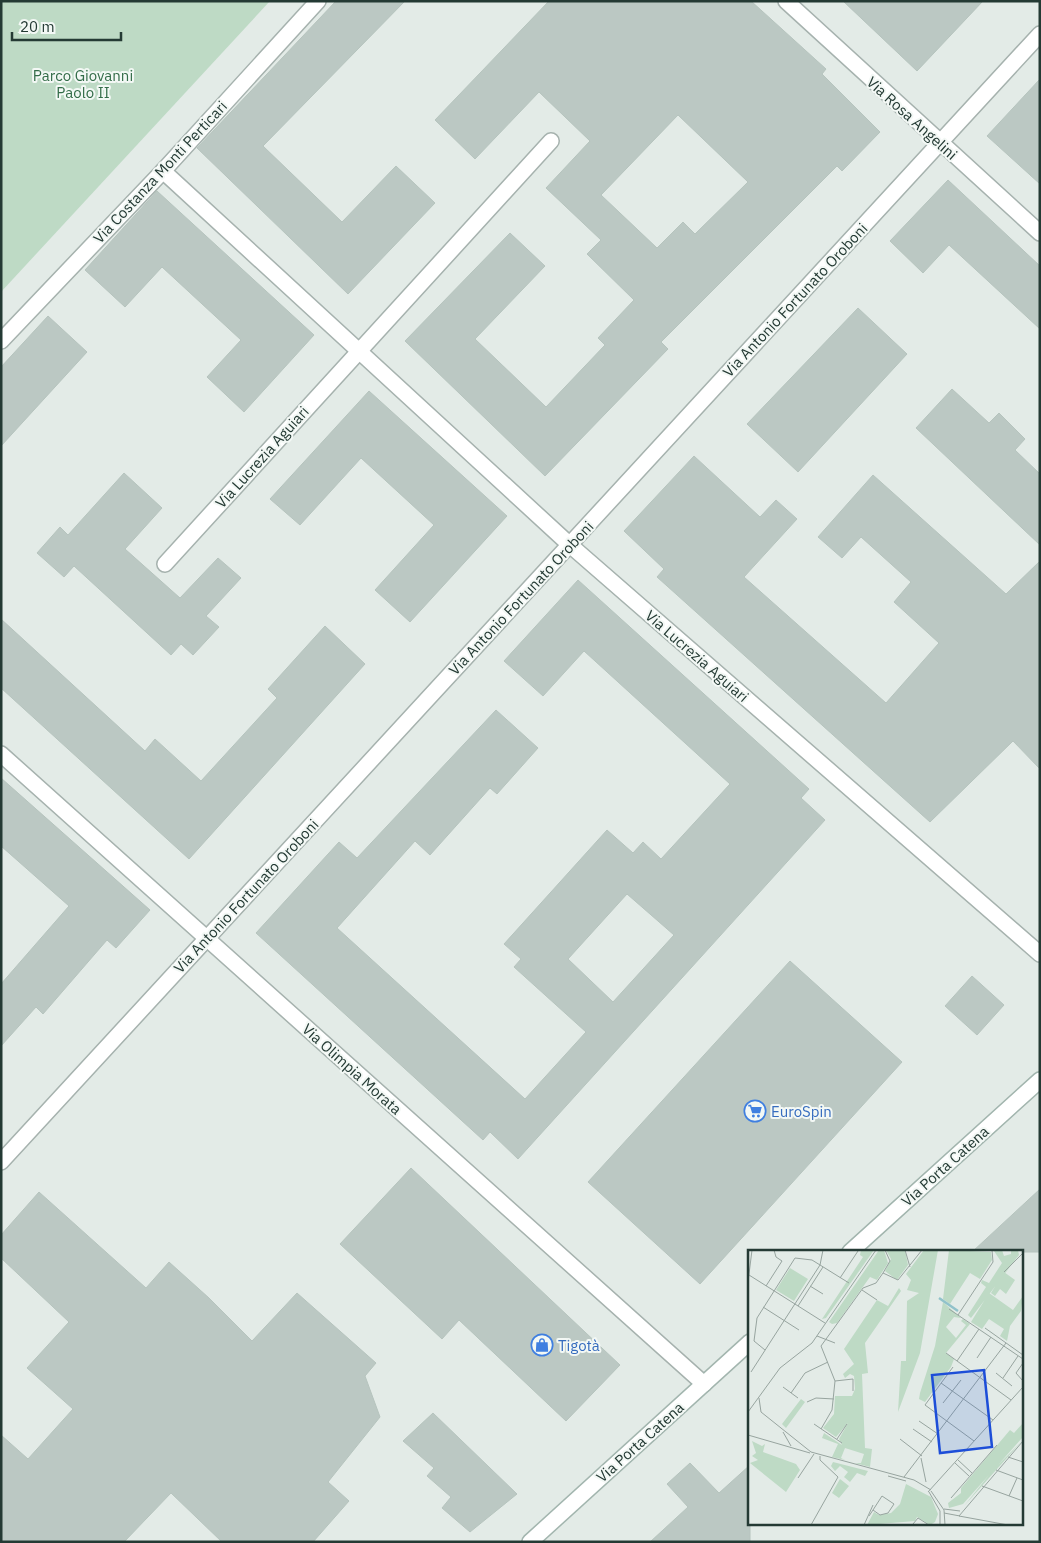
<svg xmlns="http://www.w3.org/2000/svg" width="1041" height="1543" viewBox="0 0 1041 1543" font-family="'IBM Plex Sans',sans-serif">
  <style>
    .green { fill: #bedac5 }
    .building { fill: #bbc8c3; stroke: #b6c4be; fill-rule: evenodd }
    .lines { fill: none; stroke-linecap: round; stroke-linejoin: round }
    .street-casing { stroke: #a6b2ae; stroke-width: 18 }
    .secondary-casing { stroke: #a2b5ae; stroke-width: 18 }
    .street { stroke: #fff; stroke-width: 15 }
    .secondary { stroke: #fff; stroke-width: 15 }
    .labels { text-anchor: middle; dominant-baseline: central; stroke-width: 4; stroke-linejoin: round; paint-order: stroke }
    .park-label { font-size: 15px; fill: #336c48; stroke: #f3f8f5 }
    .street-label { font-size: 15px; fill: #243a34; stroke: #f3f8f5 }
    .shop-label { font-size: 15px; fill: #366cbe; stroke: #f3f8f5; text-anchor: start }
    .inset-river { fill: none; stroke: #91c2ca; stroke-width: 2.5 }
    .inset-road { fill: none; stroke: #97a49f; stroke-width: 1 }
    .view { fill: #1d4ed8; fill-opacity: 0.15; stroke: #1d4ed8; stroke-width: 2.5 }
    .inset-edge { fill: none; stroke: #243a34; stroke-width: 2.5 }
  </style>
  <rect width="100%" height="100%" fill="#e3ebe7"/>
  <!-- green -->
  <polygon class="green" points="1,1 270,1 1,292"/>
  <!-- building -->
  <g class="building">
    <polygon points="336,1 405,1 263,146 342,222 396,166 435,203 348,294 197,148"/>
    <path d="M549,1H751L826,69L822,74L880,132L842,171L837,166L661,342L668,349L545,476L405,341L510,233L545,266L475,339L546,407L605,345L598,338L634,300L587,254L601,240L546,188L590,141L539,92L475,159L435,120ZM678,115L748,182L695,234L683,222L657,248L601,195Z"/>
    <polygon points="843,1 983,1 917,71"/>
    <polygon points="1040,79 1040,184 987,136"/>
    <polygon points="948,180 1040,266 1040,329 949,245 923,273 890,241"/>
    <polygon points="157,191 314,335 244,412 207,377 241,340 162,267 125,307 85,270"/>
    <polygon points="858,308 907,354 798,472 747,424"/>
    <polygon points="48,316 87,352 1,446 1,367"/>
    <polygon points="952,389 989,423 999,413 1025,439 1015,450 1040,474 1040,545 916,428"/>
    <polygon points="369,391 507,516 410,622 375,590 434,525 361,458 300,525 270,499"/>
    <polygon points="694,456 760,517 776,500 797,519 744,577 886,703 939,643 894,602 911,582 861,537 842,558 818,537 873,475 1006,594 1040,561 1040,769 1013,741 930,822 657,577 664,569 624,531"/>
    <polygon points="124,473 162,508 125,549 180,598 218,558 241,578 206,616 219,627 193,655 181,644 171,655 74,566 64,577 37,553 60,527 68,535"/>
    <path d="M578,580L809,789L801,798L825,820L518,1159L490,1132L483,1140L256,933L339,842L357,858L496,710L538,748L497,794L490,788L430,855L415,841L337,928L525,1099L586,1032L514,967L521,959L504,944L607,830L633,853L643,842L661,859L730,784L584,651L543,696L504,661ZM627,894L674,935L613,1002L568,959Z"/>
    <polygon points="1,619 145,751 155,739 201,781 277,698 268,689 325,626 365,664 189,859 1,688"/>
    <polygon points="1,778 150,910 116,948 107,940 43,1014 36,1007 1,1046 1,984 69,906 1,846"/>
    <polygon points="790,961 902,1062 700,1284 588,1182"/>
    <polygon points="972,976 1004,1005 977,1035 945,1006"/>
    <polygon points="411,1168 620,1365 566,1421 459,1320 442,1339 340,1244"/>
    <polygon points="1040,1189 1040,1252 972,1252"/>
    <polygon points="39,1192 146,1288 169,1262 209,1298 252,1341 297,1293 376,1363 365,1376 380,1417 328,1482 349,1501 313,1542 222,1542 171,1493 124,1542 1,1542 1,1435 28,1459 73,1409 27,1368 69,1322 1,1258 1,1235"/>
    <polygon points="433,1413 517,1494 470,1532 442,1508 451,1497 427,1476 434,1468 403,1441"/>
    <polygon points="690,1463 719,1493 750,1465 750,1542 650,1542 688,1507 667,1484"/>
  </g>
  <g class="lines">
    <!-- street casing -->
    <g class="street-casing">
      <g id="street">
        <polyline points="786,1 1040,233"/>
        <polyline points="163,171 570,545 1040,954"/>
        <polyline points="1,341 163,171 318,1"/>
        <polyline points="165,564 551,141"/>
        <polyline points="1,754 704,1384"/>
        <polyline points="1,1162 1040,34"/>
      </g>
    </g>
    <!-- secondary casing -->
    <g class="secondary-casing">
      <g id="secondary">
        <polyline points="850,1252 1040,1080"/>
        <polyline points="530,1542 750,1342"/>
      </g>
    </g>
    <!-- street -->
    <use href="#street" class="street"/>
    <!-- secondary -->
    <use href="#secondary" class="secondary"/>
  </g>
  <!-- icons -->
  <defs>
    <g id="supermarket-ring" transform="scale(1.125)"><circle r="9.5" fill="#f3f8f5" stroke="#3f7fe0" stroke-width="1.5"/><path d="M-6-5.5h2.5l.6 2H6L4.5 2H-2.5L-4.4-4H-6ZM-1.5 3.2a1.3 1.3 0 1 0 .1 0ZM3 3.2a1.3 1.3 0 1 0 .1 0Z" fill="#3f7fe0"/></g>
    <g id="shop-ring" transform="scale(1.125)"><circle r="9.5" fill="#f3f8f5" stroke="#3f7fe0" stroke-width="1.5"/><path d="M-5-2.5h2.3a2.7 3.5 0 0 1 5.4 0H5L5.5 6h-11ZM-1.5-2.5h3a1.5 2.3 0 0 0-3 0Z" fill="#3f7fe0"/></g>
  </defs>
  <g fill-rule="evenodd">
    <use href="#supermarket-ring" x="755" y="1111"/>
    <use href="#shop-ring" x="542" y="1345"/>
  </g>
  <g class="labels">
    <!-- park labels -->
    <g class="park-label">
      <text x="83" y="75">Parco Giovanni<tspan x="83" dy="17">Paolo II</tspan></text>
    </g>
    <!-- street labels -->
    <g class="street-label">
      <text transform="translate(912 118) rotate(42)">Via Rosa Angelini</text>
      <text transform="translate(160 172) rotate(-47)">Via Costanza Monti Perticari</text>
      <text transform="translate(795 300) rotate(-47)">Via Antonio Fortunato Oroboni</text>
      <text transform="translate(262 457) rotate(-48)">Via Lucrezia Aguiari</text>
      <text transform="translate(521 598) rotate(-47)">Via Antonio Fortunato Oroboni</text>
      <text transform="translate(697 656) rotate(41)">Via Lucrezia Aguiari</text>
      <text transform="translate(246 896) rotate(-47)">Via Antonio Fortunato Oroboni</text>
      <text transform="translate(352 1069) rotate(42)">Via Olimpia Morata</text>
      <text transform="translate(945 1166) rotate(-42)">Via Porta Catena</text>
      <text transform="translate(640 1442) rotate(-42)">Via Porta Catena</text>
    </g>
    <!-- shop labels -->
    <g class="shop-label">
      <text x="771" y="1111">EuroSpin</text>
      <text x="558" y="1345">Tigotà</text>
    </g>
  </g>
  <!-- overview -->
  <g transform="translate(748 1250)">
    <rect width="275" height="275" fill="#e3ebe7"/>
    <path d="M113,0H126L78,68L74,69L115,7L112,5ZM131,0H136L140,13L129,30L122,27L89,73L84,74L81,72ZM138,0H157L160,15L149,30L137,21L143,9ZM176,0H190L172,103L150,162L153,111H158L159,51L171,43L159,40L163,30L158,24ZM201,0L243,2L244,10L232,29L222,23L202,54L195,49ZM254,0L256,6L263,4V0H270L271,5L223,68L220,65L238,37L233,33L234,30L241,33L254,13L246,1ZM42,18L60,29L46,51L28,40ZM256,22L267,30L258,44L252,39L247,46L243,43ZM151,38L153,41L117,93L120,123L114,124L117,198L124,199L122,217L107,213H113L116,204L97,198L93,208L97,210L84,207L90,194L74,188L76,183L94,195L91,189L100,173L88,187L75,178L86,164L87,146H104L107,139L106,126L102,124L97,128L95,124L106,114L96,99L129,50L140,56ZM241,43L265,60L275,46L273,61L262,76L259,91L252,86L256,79L241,69L234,79L223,72ZM195,52L213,68L206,67L198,77L208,88L218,75L213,71L215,69L222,74L198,103L206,109L203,117L177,152L171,149L172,143L187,96ZM53,149L57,152L38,178L34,174ZM275,173V187L250,215L275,190L216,256L241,225L215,254L201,258L200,253L213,243V238L262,180L266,183ZM4,191L14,196L17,194L15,202L48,214L52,220L38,242L2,213L10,210L4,206L8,203ZM85,212L120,221L117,226L109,223L102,232L96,227L100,222L92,216L87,221L83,216ZM92,229L101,236L91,248L84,243ZM158,234L183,247L190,264L187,272L182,275L169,267L167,271L119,275L126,262L131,265L143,263L152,254Z" fill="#bedac5"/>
    <path class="inset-river" d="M191,48L210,61"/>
    <path class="inset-road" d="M157,0L162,17M256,22L275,3M135,23L150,30L174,0M1,25L77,73M92,28L110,1M0,32L4,0M18,36L34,11L28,7L26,0M62,36L75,44M114,40L129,50M50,56L75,17M15,57L51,80M201,59L275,109M210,65L245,12L244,0M237,78L275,105M69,86L87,93M17,100L6,91L9,68L47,8L64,10L101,33M198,103L263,150M229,108L243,87M209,111L231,79M275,113L268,123L275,131M205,117L177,155L226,191M3,122L72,15L75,0M248,123L264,136M255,128L270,106M87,131L105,129V141M193,133L245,170M35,137L50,148M43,143L57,123L80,112M11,148L13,162L63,202L166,230L183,240M59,152L68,148L86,149M195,153L213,130M0,162L32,118L64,93L128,0M171,171L190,184M66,174L94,193M73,179L84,160L87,131L73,96L115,38L128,33L135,23L142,11L137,0M165,179L184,192M35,182L43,196M0,185L62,203M89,189L99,174M152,189L174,206M260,207L275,212M173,208L178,232M210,210L224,223M207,213L221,226M248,220L275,230M140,226L158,231M156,227L258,93M50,228L66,204M234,236L275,251M183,241L196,260L197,275M180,242L275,137M181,242L192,261V275M261,246L269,228M203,248L249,195M196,259L212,261M196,263L212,266M121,266L125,260L134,246L146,254L140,263L132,265L125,260M211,266L275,191M211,266L260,275M165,274L170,268L181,275M63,275L90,227L72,210V206M116,275L125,255M146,275H171"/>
    <path class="view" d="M236,120L244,197L192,203L184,125Z"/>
    <rect width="275" height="275" class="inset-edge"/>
  </g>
  <!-- border -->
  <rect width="1041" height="1543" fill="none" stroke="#243a34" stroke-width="5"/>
  <!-- scale -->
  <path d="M12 32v8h109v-8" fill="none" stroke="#243a34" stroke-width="2.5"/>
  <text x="20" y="32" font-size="15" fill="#243a34" stroke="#f3f8f5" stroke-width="4" paint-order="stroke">20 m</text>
</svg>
